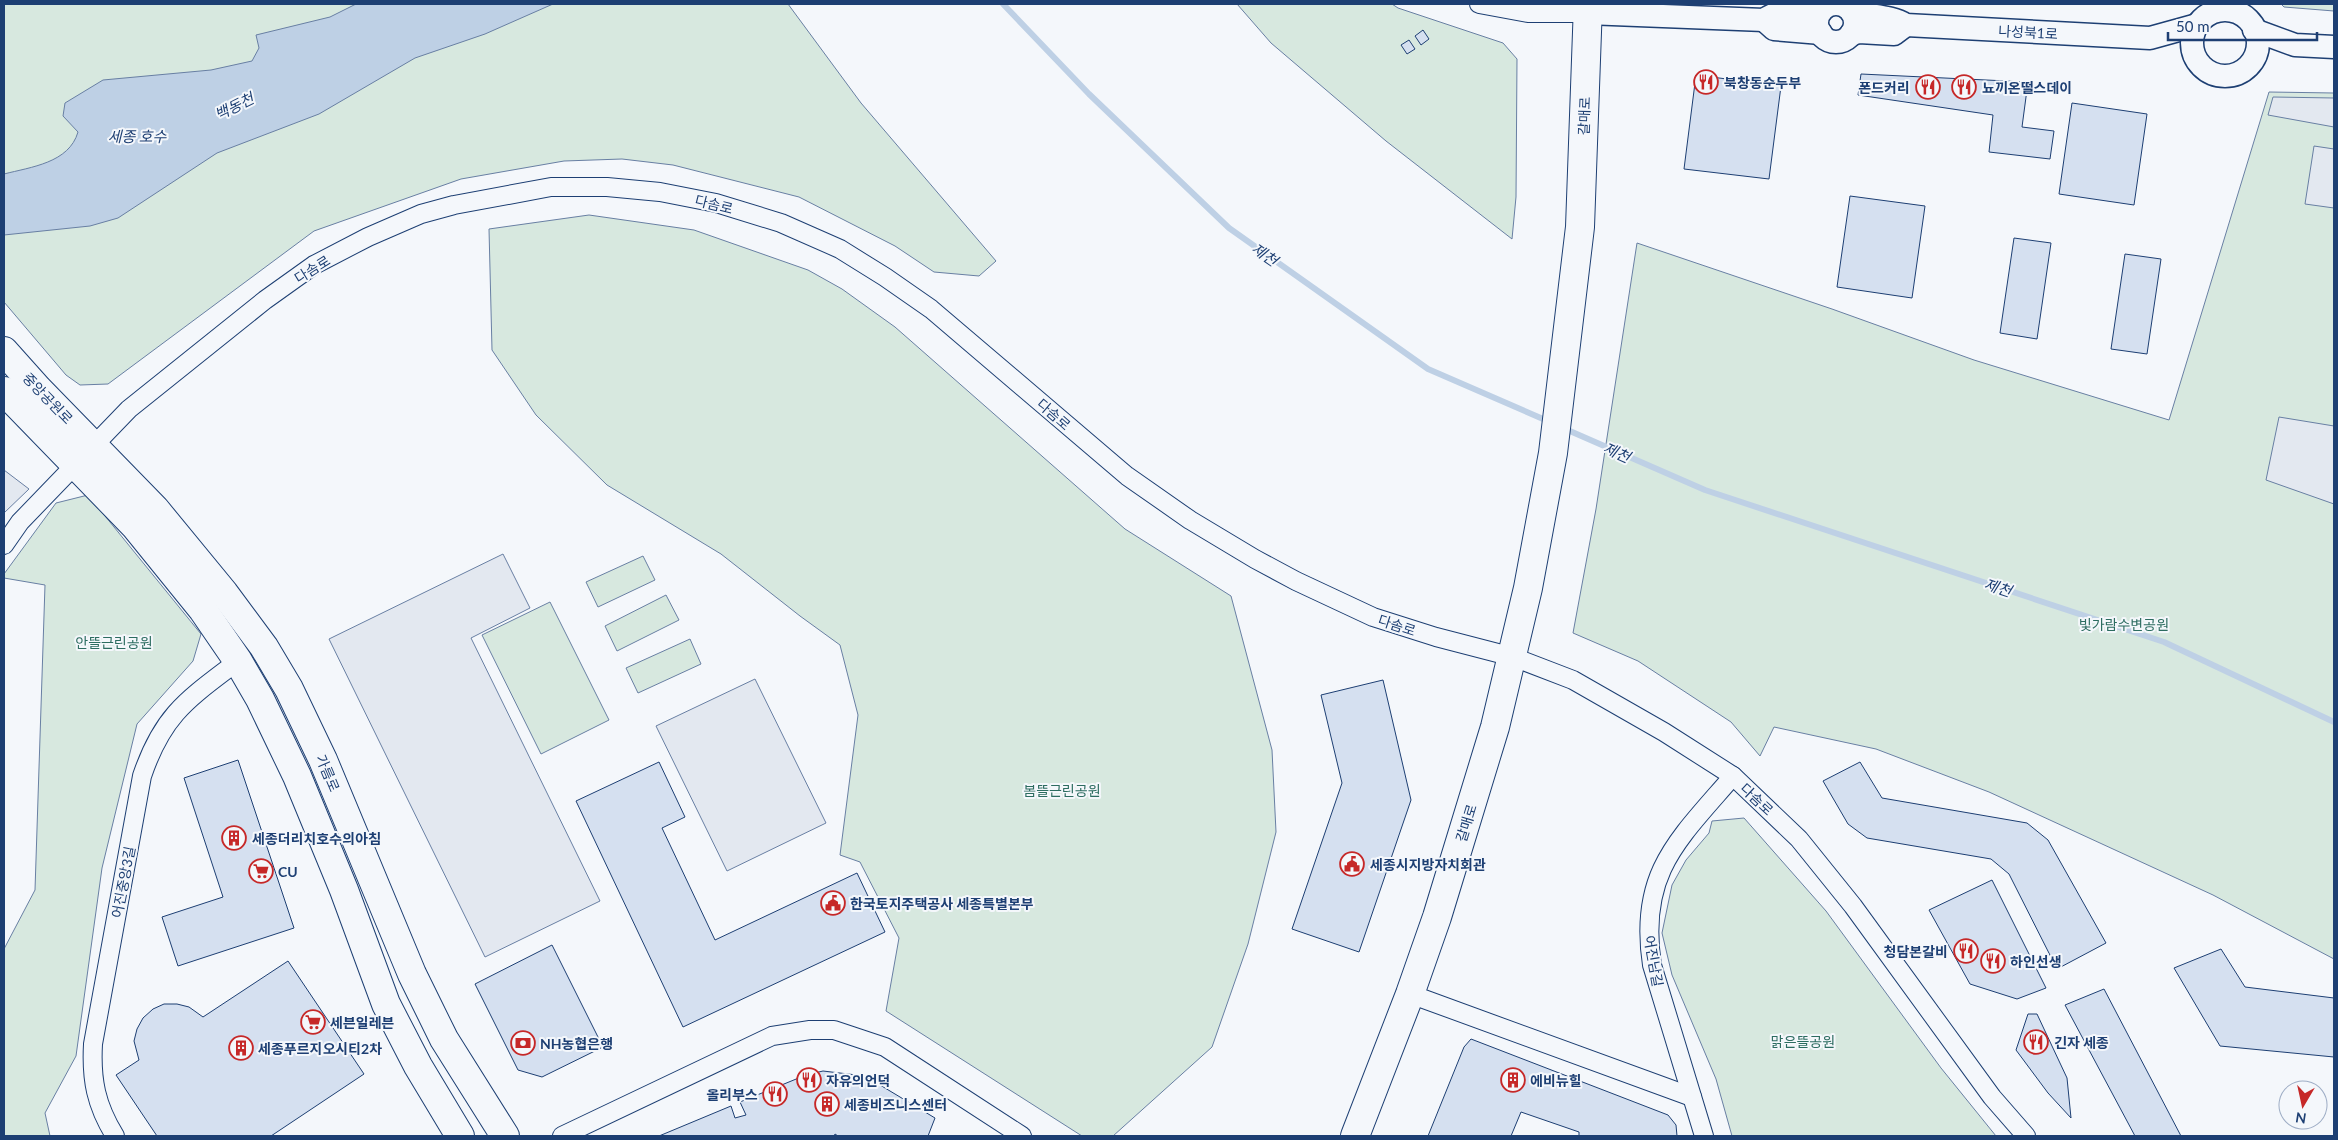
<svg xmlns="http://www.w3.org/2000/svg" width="2338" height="1140" viewBox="0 0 2338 1140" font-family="Lato,'Noto Sans KR',sans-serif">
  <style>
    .green { fill: #d7e8df; stroke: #687fa3 }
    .parking { fill: #e3e8f0; stroke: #687fa3 }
    .water { fill: #bed0e5; stroke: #687fa3 }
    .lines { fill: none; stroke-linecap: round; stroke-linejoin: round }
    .stream { stroke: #bed0e5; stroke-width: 6 }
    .building { fill: #d5e0f0; stroke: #1d3f73 }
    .minor-casing { stroke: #1d3f73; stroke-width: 20 }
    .tertiary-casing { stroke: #1d3f73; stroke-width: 25 }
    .primary-casing { stroke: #1d3f73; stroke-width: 30 }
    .minor { stroke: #f4f7fb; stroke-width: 18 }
    .tertiary { stroke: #f4f7fb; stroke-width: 22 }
    .primary { stroke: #f4f7fb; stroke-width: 28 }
    .labels { text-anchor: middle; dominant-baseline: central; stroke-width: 4; stroke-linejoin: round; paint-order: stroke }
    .street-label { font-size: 14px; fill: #1d3f73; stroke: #f4f7fb }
    .poi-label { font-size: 14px; font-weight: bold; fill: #1d3f73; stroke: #f4f7fb; text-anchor: start }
    .park-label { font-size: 14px; fill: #2c6c60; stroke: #f4f7fb }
    .water-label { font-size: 15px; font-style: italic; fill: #1d3f73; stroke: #f4f7fb }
  </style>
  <rect width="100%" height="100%" fill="#f4f7fb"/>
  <!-- green -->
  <g class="green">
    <polygon points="4,4 788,4 861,103 996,261 979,276 934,272 895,246 799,197 673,165 622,159 564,161 461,179 314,231 108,384 80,385 66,375 4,302"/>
    <polygon points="1237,4 1392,4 1398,8 1503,43 1517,59 1516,197 1512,239 1386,141 1271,43"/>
    <polygon points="2281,4 2334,4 2334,11 2284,7"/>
    <polygon points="2269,92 2334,93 2334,959 2213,895 1989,792 1876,749 1774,727 1760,756 1731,722 1638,661 1573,633 1596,509 1637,243 1832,309 1974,360 2169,420"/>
    <polygon points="589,215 694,230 808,270 842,289 895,327 1125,529 1231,596 1272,750 1276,832 1248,944 1212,1047 1113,1136 1082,1136 886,1011 899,938 860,862 840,855 858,715 840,645 800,616 721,554 607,485 536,415 492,350 489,229"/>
    <polygon points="88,495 201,634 193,661 137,724 102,868 76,1056 45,1113 50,1136 4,1136 4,949 35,890 45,585 4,578 4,574 56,503"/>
    <polygon points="643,556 655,580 598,607 586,582"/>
    <polygon points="666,595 679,620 617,651 605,626"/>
    <polygon points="550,602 609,720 541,754 482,635"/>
    <polygon points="690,639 701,664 638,693 626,668"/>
    <polygon points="1744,818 1826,911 1941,1068 1996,1136 1732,1136 1716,1079 1672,975 1662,933 1672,885 1686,860 1709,833 1712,821"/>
  </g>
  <!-- parking -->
  <g class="parking">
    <polygon points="2273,97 2334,98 2334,127 2268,115"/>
    <polygon points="2314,146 2334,149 2334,208 2305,204"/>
    <polygon points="2279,417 2334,426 2334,504 2266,480"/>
    <polygon points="4,470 29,489 4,513"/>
    <polygon points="503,554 530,608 471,638 600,901 485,957 329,639"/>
    <polygon points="755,679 826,823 727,871 656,726"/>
  </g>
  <!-- water -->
  <path class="water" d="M356,4H553L485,34L415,58L319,114L217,153L118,218L90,226L4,235V174C31,167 69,163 78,132L63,116L65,103L103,80L211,70L252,61L259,48L256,35L330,17Z"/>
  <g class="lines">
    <!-- stream -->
    <g class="stream">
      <polyline points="1003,4 1089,94 1229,228 1428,369 1550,422"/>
      <polyline points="1563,428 1705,490 2164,642 2334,722"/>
    </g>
  </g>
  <!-- building -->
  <g class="building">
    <polygon points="1423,30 1429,39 1421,45 1415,36"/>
    <polygon points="1409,40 1415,49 1407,54 1401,45"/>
    <polygon points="1861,74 2028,82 2022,127 2054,131 2050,159 1989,152 1993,115 1858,95"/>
    <polygon points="1696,75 1781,86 1769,179 1684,169"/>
    <polygon points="2072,103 2147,114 2134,205 2059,194"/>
    <polygon points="1850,196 1925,206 1912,298 1837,287"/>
    <polygon points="2014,238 2051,243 2037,339 2000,333"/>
    <polygon points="2125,254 2161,259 2147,354 2111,349"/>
    <polygon points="1383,680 1411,800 1359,952 1292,929 1342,783 1321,695"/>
    <polygon points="238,760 294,928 178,966 162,917 223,897 184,778"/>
    <polygon points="659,762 685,817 662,828 715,940 857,873 885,932 683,1027 576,801"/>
    <polygon points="1860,762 1882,798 2027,823 2048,840 2106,943 2057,969 2009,874 1991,859 1867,838 1848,824 1823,781"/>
    <polygon points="1992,880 2046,988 2017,999 1970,984 1929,910"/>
    <polygon points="552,945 603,1047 542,1077 518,1070 475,984"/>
    <polygon points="2221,949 2245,987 2334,998 2334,1057 2220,1046 2174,968"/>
    <polygon points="288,961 364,1074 271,1136 157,1136 116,1075 139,1060 134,1041 137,1029 143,1018 153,1009 164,1004 177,1004 189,1007 203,1017"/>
    <polygon points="2104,989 2181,1136 2135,1136 2065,1005"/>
    <polygon points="2028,1014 2037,1014 2067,1078 2071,1118 2048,1093 2016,1050"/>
    <polygon points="1471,1039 1668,1115 1676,1125 1677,1136 1579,1136 1579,1132 1521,1112 1511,1136 1428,1136 1464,1047"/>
    <polygon points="823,1071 865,1076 935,1118 928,1136 838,1136 835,1134 834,1136 659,1136 731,1106 735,1118 746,1115 740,1102 806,1075"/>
  </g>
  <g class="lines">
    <!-- minor casing -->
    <g class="minor-casing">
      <g id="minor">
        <polyline points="1479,4 1528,13 1587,13"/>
        <polyline points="4,545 20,522 129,409 265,300 314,265 368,237 421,214 454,205 551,187 607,187 660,192 716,203 781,223 840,249 885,277 931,309 1127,476 1190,520 1255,559 1296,581 1373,617 1436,637 1513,657 1573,680 1664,732 1733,776 1799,839 1853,906 1992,1097 2026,1136"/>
        <polyline points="1410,994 1692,1097"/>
        <path d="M115,1136C96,1105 91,1080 93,1044L142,776C163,714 188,699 238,661"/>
        <polyline points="562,1136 772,1036 810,1030 834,1030 885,1047 1022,1136"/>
        <path d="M1704,1136L1652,965C1638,873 1678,840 1733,776"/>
      </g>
    </g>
    <!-- tertiary casing -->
    <g class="tertiary-casing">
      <g id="tertiary">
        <circle cx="1836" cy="23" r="19"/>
        <circle cx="2225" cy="43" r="33"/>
        <path d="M1851,11C1869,17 1890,15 1906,25L2150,38L2197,25"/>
        <path d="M1587,13L1764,20C1785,5 1800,17 1822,10"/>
        <polyline points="1764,20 1774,29 1821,33"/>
        <polyline points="2254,30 2295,45 2334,47"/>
        <polyline points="1851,34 1859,32 1894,34 1906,25"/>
      </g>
    </g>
    <!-- primary casing -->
    <g class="primary-casing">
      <g id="primary">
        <polyline points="4,351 38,389 155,509 224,593 264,647 289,689 323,760 412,974 444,1039 505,1136"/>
        <polyline points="4,391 135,526 203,610 238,661 260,699 297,776 344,890 386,1004 418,1066 460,1136"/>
        <polyline points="1355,1136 1410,994 1437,917 1495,727 1528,588 1553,453 1580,227 1588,4"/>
      </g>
    </g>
    <!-- minor -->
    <use href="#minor" class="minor"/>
    <!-- tertiary -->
    <use href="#tertiary" class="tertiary"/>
    <!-- primary -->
    <use href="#primary" class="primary"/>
  </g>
  <!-- icons -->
  <defs>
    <g id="restaurant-ring" transform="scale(1.25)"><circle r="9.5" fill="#f4f7fb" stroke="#c62828" stroke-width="1.5"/><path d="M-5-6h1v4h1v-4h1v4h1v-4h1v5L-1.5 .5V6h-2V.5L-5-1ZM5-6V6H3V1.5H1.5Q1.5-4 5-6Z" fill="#c62828"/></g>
    <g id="building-ring" transform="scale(1.25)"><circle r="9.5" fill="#f4f7fb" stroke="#c62828" stroke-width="1.5"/><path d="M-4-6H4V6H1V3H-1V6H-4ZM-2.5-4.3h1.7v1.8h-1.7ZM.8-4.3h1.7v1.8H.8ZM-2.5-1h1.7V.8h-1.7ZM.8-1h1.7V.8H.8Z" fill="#c62828"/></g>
    <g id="civic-ring" transform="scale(1.25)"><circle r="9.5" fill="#f4f7fb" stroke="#c62828" stroke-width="1.5"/><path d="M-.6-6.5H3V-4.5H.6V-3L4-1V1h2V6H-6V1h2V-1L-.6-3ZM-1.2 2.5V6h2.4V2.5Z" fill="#c62828"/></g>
    <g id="supermarket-ring" transform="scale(1.25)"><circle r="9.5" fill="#f4f7fb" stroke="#c62828" stroke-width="1.5"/><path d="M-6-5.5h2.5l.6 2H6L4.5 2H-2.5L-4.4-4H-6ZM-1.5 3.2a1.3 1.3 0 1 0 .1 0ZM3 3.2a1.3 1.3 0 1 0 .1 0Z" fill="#c62828"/></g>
    <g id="bank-ring" transform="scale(1.25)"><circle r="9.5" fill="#f4f7fb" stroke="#c62828" stroke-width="1.5"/><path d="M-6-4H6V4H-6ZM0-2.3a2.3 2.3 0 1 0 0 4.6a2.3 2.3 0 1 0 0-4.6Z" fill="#c62828"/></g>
  </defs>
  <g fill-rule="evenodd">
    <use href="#restaurant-ring" x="1706" y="82"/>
    <use href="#restaurant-ring" x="1928" y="87"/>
    <use href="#restaurant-ring" x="1964" y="87"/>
    <use href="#building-ring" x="234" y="838"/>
    <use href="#civic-ring" x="1352" y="864"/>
    <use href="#supermarket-ring" x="261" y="871"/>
    <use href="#civic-ring" x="833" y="903"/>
    <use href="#restaurant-ring" x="1966" y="951"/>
    <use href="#restaurant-ring" x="1993" y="961"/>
    <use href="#supermarket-ring" x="313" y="1022"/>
    <use href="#restaurant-ring" x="2036" y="1042"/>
    <use href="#bank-ring" x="523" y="1043"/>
    <use href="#building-ring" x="241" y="1048"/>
    <use href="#restaurant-ring" x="809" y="1080"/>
    <use href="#building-ring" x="1513" y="1080"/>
    <use href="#restaurant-ring" x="775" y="1094"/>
    <use href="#building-ring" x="827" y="1104"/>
  </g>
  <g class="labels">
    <!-- street labels -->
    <g class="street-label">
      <text transform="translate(2028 32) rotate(3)">나성북1로</text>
      <text transform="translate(1584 116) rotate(-88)">갈매로</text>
      <text transform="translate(714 204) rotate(14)">다솜로</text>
      <text transform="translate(312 269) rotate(-32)">다솜로</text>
      <text transform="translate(48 398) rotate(46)">중앙공원로</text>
      <text transform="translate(1054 414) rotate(41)">다솜로</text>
      <text transform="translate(1397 625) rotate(18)">다솜로</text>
      <text transform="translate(328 773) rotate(67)">가름로</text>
      <text transform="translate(1757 799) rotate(43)">다솜로</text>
      <text transform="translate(1466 823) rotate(-73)">갈매로</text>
      <text transform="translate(123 882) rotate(-79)">어진중앙3길</text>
      <text transform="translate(1654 961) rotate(80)">어진남길</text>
    </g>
    <!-- poi labels -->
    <g class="poi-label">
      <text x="1724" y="82">북창동순두부</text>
      <text x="1910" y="87" text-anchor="end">폰드커리</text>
      <text x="1982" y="87">뇨끼온떨스데이</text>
      <text x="252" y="838">세종더리치호수의아침</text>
      <text x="1370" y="864">세종시지방자치회관</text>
      <text x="278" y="871">CU</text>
      <text x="850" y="903">한국토지주택공사 세종특별본부</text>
      <text x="1948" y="951" text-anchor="end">청담본갈비</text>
      <text x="2010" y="961">하인선생</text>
      <text x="330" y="1022">세븐일레븐</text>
      <text x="2054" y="1042">긴자 세종</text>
      <text x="540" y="1043">NH농협은행</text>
      <text x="258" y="1048">세종푸르지오시티2차</text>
      <text x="826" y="1080">자유의언덕</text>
      <text x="1530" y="1080">에비뉴힐</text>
      <text x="758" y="1094" text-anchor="end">올리부스</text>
      <text x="844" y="1104">세종비즈니스센터</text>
    </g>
    <!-- park labels -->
    <g class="park-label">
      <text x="2124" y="624">빛가람수변공원</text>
      <text x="114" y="642">안뜰근린공원</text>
      <text x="1062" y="790">봄뜰근린공원</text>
      <text x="1803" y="1041">맑은뜰공원</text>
    </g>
    <!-- water labels -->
    <g class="water-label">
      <text transform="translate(234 106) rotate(-26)">백동천</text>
      <text x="137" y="136">세종 호수</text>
      <text transform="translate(1265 254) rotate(35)">제천</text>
      <text transform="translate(1617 452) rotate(24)">제천</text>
      <text transform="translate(1998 587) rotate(18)">제천</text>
    </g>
  </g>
  <!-- border -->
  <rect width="2338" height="1140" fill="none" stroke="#1d3f73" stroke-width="10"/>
  <!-- north arrow -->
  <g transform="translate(2303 1105) rotate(189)"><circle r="24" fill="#f4f7fb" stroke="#9eadc5"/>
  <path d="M0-4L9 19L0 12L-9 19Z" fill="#c62828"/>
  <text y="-8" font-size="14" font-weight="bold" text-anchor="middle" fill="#1d3f73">N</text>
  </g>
  <!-- scale -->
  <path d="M2168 32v8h149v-8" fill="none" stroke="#1d3f73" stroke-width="2.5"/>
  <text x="2176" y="32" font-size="15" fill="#1d3f73" stroke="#f4f7fb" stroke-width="4" paint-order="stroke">50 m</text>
</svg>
